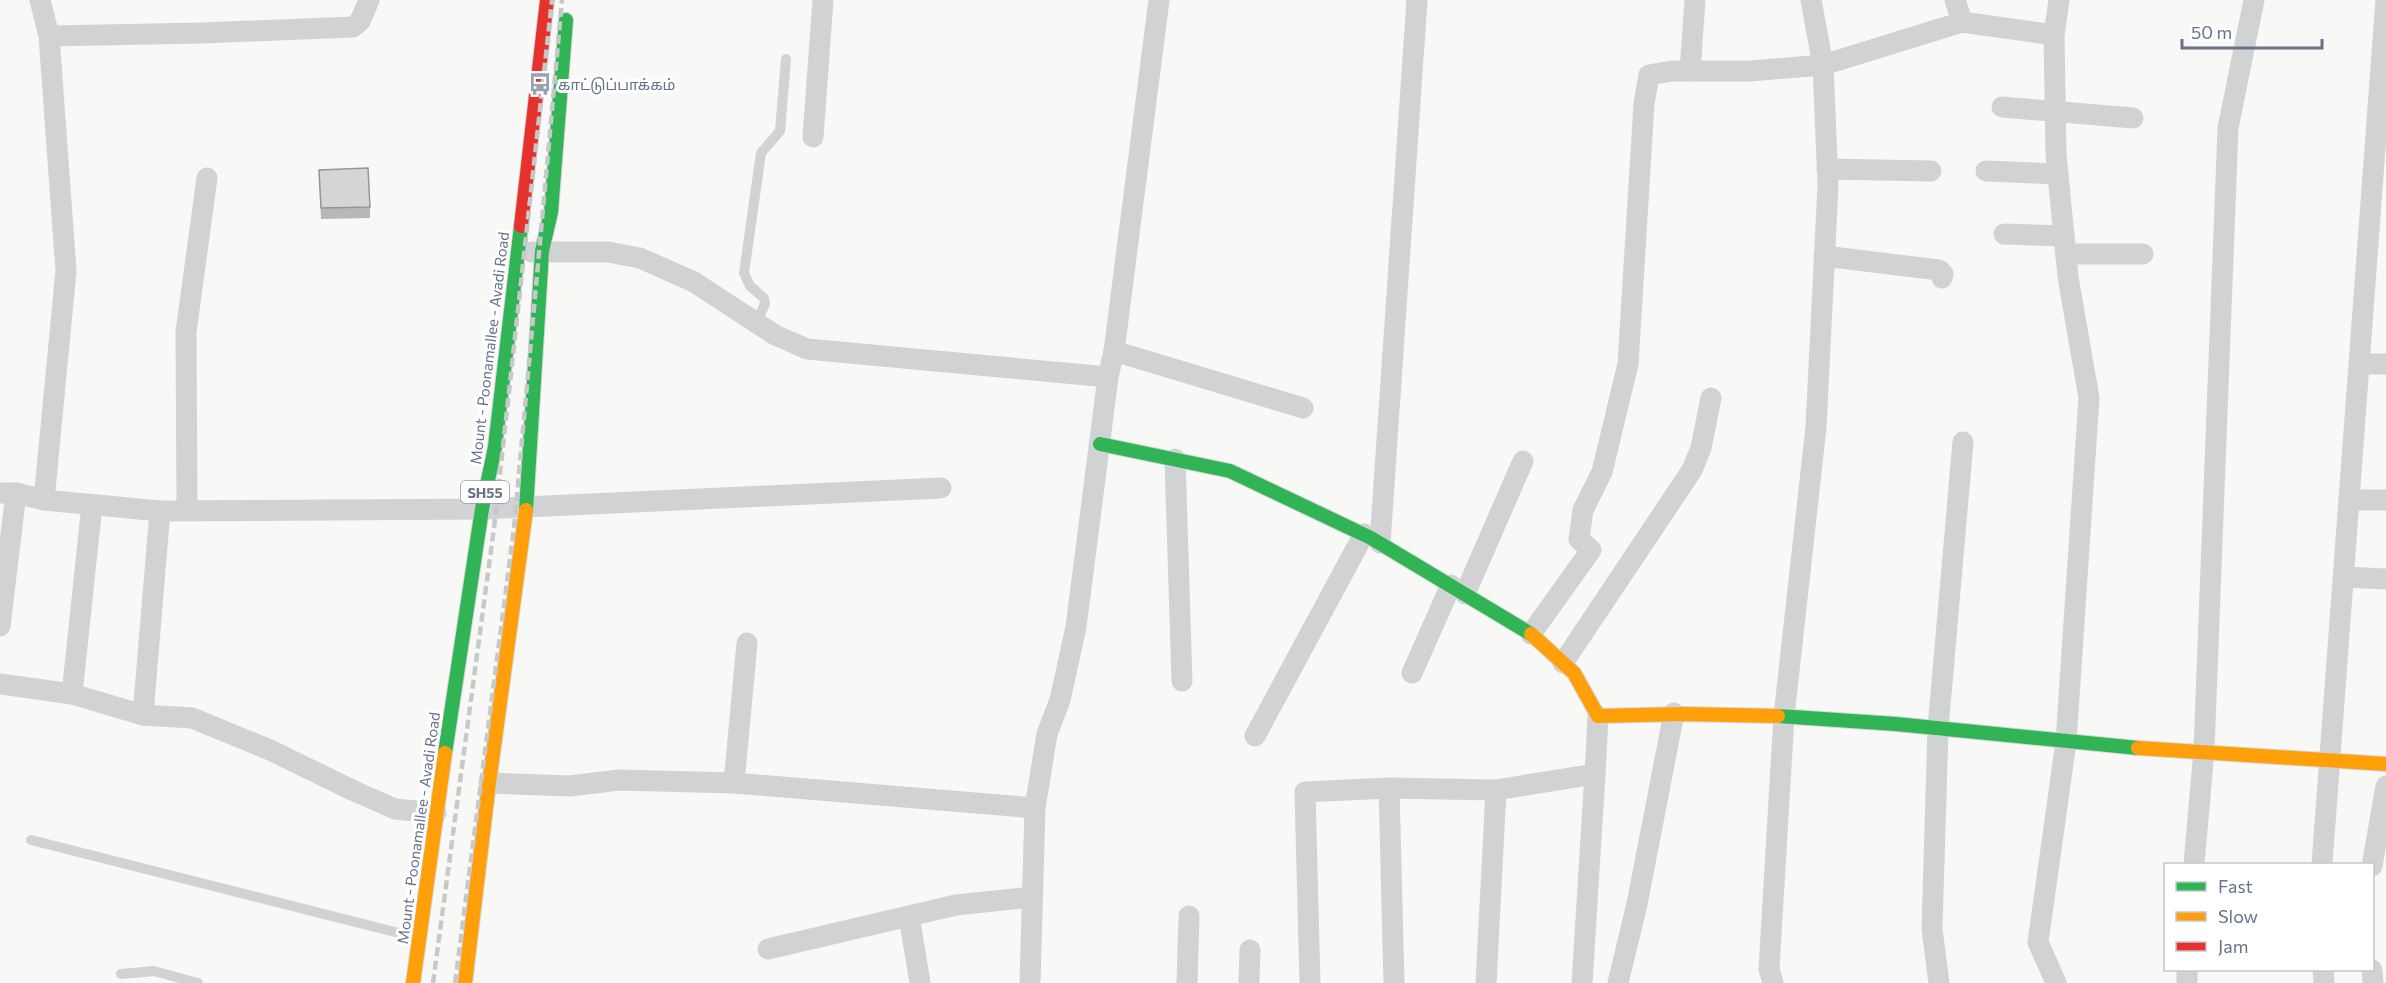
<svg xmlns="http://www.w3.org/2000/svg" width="2386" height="983" viewBox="0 0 2386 983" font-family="Commissioner,'Noto Sans Tamil',sans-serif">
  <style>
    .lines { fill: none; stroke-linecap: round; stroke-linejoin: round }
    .fast-casing { stroke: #d4d6d7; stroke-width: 16 }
    .slow-casing { stroke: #d4d6d7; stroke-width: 16 }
    .jam-casing { stroke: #d4d6d7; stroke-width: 16 }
    .lane { stroke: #d1d2d3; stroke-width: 10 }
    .street { stroke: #d1d2d3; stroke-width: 21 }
    .fast { stroke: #30b455; stroke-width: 14 }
    .slow { stroke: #ff9f0a; stroke-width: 14 }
    .jam { stroke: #e5322d; stroke-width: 14 }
    .rail { stroke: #c7c8c9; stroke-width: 4.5; stroke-dasharray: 9 4.5; stroke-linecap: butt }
    .wall { fill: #b6b7b9 }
    .building { fill: #d4d5d7; stroke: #949596; stroke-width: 1.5 }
    .labels { text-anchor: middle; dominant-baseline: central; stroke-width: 6; stroke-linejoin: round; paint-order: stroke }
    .shield { fill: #fff; stroke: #949dac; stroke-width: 1.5 }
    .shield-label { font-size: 14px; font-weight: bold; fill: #667389 }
    .poi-label { font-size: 15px; fill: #667389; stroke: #fff; text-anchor: start }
    .street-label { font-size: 15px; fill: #667389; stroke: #fff }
  </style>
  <rect width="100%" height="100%" fill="#f8f8f7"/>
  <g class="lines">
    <!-- fast casing -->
    <g class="fast-casing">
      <g id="fast">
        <polyline points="1100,444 1230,471 1371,538 1531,634"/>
        <polyline points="526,510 542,251 551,212 566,20"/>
        <polyline points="1778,716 1896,724 2138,748"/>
        <polyline points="445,753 482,509 495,447 521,226"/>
      </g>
    </g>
    <!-- slow casing -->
    <g class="slow-casing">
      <g id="slow">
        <polyline points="1531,634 1574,673 1598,716 1683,714 1778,716"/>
        <polyline points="2138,748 2386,764"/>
        <polyline points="413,983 445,753"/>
        <polyline points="465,983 489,783 526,510"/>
      </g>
    </g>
    <!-- jam casing -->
    <g class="jam-casing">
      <polyline id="jam" points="521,226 547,0"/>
    </g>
    <!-- lane -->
    <g class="lane">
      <polyline points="756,323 765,304 764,298 750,286 744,273 761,153 780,131 786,59"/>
      <polyline points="31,840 415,937"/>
      <polyline points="121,974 154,971 198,983"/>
    </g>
    <!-- street -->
    <g class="street">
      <polyline points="40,0 49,36 66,271 44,500"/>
      <polyline points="1955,0 1962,22"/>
      <polyline points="49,36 202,33 353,27 360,21 369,0"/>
      <polyline points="1690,71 1695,0"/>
      <polyline points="2002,107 2133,118"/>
      <polyline points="813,137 823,0"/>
      <polyline points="1827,169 1931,171"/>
      <polyline points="1986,171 2058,174"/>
      <polyline points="2004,234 2064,236"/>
      <polyline points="532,252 608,252 640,258 694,282 775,335 807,349 1108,377"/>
      <polyline points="2066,254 2143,254"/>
      <polyline points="1824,256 1939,270 1943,274 1942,278"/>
      <polyline points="1114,351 1303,408"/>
      <polyline points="2359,364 2386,364"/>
      <polyline points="1175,459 1182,681"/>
      <polyline points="0,493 16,493 44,500 160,511 482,509 941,488"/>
      <polyline points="2349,500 2386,500"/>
      <polyline points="187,509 186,332 207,178"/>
      <polyline points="1380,543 1417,0"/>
      <polyline points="2344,577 2386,579"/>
      <polyline points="1465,594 1523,461"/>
      <polyline points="0,626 16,493"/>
      <polyline points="1531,634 1591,550 1579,539 1583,510 1602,472 1628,364 1644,104 1649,75 1672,71 1750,71 1823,65 1962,22 2054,35"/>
      <polyline points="1563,663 1692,470 1701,448 1711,398"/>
      <polyline points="1412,673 1451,585"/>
      <polyline points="0,684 72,694 143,715 192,718 270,750 352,790 395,809 436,813"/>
      <polyline points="72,694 92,505"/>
      <polyline points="143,715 160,511"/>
      <polyline points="1255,736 1364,534"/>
      <polyline points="489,783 570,786 619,780 734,783 1035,808"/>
      <polyline points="734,783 747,643"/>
      <polyline points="1389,788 1394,983"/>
      <polyline points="2194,864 2204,750 2228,128 2254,0"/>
      <polyline points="2322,864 2386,0"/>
      <polyline points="2372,866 2386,786"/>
      <polyline points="909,916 920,983"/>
      <polyline points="768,949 956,905 1032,897"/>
      <polyline points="2323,970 2324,983"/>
      <polyline points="2372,970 2373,983"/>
      <polyline points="1030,983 1035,808 1047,734 1060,700 1076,627 1108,377 1114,351 1159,0"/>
      <polyline points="1187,983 1189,916"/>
      <polyline points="1249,983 1250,950"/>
      <polyline points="1310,983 1305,792 1389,788 1496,790"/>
      <polyline points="1486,983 1496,790 1595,774 1598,716"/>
      <polyline points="1582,983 1595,774"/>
      <polyline points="1618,983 1637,904 1674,713"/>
      <polyline points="1773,983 1769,969 1784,716 1816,427 1828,185 1823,65 1811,0"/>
      <polyline points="1939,983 1932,929 1938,728 1963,442"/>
      <polyline points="2056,983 2038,942 2066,742 2089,398 2068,277 2056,154 2054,35 2059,0"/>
      <polyline points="2187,983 2187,970"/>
    </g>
    <!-- fast -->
    <use href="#fast" class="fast"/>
    <!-- slow -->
    <use href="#slow" class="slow"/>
    <!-- jam -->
    <use href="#jam" class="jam"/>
    <!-- rail -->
    <g class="rail">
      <polyline points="433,983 494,528 552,0"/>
      <polyline points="455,983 514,528 562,0"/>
    </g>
  </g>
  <!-- wall -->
  <polygon class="wall" points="319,170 370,207 370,218 321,219"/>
  <!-- building -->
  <polygon class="building" points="368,168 370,207 321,208 319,170"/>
  <!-- icons -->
  <defs>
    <g id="bus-bare" transform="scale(1.8)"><path d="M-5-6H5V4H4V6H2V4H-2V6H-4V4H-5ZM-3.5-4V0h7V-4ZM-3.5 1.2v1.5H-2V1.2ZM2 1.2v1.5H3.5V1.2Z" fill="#99a2b0" stroke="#fff" stroke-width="2.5" paint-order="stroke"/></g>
  </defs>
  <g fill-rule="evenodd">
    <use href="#bus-bare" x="540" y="84"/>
  </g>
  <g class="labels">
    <!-- shield labels -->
    <rect class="shield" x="461" y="481" width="48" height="22" rx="4.5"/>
    <g class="shield-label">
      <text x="485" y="492">SH55</text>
    </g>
    <!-- poi labels -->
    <g class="poi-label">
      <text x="558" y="84">காட்டுப்பாக்கம்</text>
    </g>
    <!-- street labels -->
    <g class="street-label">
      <text transform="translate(489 348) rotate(-83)">Mount - Poonamallee - Avadi Road</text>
      <text transform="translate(418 828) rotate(-82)">Mount - Poonamallee - Avadi Road</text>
    </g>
  </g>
  <!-- legend -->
  <rect x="2164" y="863" width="210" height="108" fill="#ffffff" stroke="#c2c7d0" stroke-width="1.5"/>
  <rect x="2176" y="882" width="30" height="9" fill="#30b455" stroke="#c2c7d0" stroke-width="1.5"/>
  <text x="2218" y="893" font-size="18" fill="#667389">Fast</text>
  <rect x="2176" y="912" width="30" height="9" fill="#ff9f0a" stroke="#c2c7d0" stroke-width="1.5"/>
  <text x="2218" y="923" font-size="18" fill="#667389">Slow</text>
  <rect x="2176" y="942" width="30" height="9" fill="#e5322d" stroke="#c2c7d0" stroke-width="1.5"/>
  <text x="2218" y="953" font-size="18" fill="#667389">Jam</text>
  <!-- scale -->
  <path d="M2182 39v9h140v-9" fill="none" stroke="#667389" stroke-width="3"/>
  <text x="2191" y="39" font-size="18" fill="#667389" stroke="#ffffff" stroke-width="4.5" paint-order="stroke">50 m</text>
</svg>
